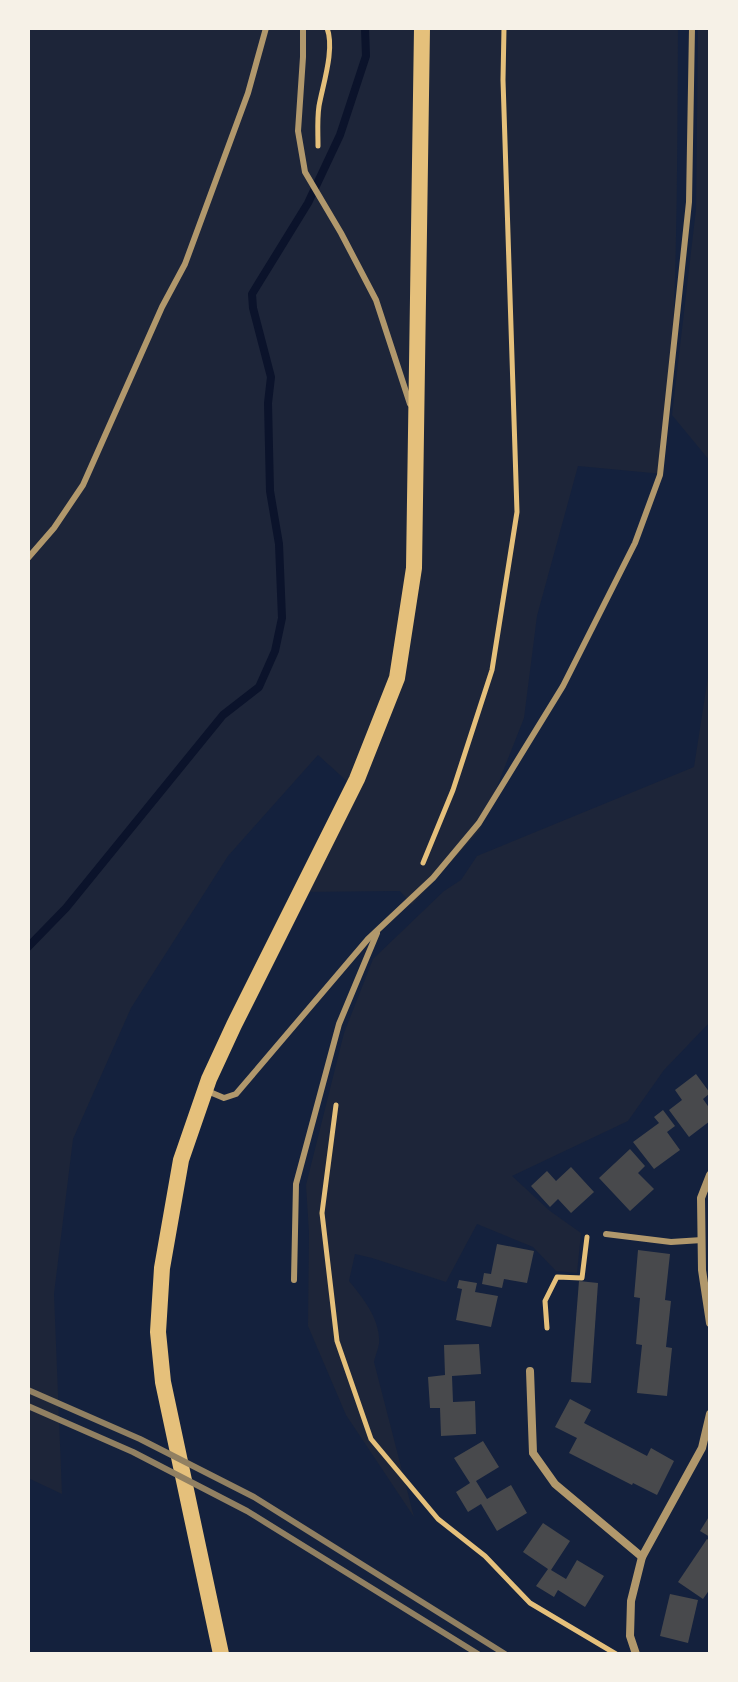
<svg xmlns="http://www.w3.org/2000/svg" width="738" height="1682" viewBox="0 0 738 1682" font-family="Figtree,sans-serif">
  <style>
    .green { fill: #1d2539 }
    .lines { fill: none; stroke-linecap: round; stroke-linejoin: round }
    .stream { stroke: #0b132b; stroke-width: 8 }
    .building { fill: #48494c }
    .path { stroke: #e5c07b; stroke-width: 5 }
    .service { stroke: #b1986c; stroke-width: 6 }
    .minor { stroke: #b1986c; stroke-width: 8 }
    .secondary { stroke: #e5c07b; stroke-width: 16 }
    .rail { stroke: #918062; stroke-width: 6 }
  </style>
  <rect width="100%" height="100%" fill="#14213d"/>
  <!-- green -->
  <g class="green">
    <path d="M28,28H678C677,177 678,326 663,474L578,466L537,616L524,718L480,830L412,905L400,891L297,892L350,784L318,755L228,856L131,1008L73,1139L54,1294L62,1494L28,1478Z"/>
    <polygon points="698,28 710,28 710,461 672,415 696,209"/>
    <path d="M710,664V1022L664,1070L628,1121L512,1176L550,1211L581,1233L577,1273L556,1271L533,1247L477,1224L446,1282L372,1258L355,1254L349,1281C363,1298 381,1320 379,1344C378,1350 375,1356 374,1362L414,1517L346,1415L308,1326L309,1233L306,1185L344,1033L373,959L444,891L461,880L477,856L694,767Z"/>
  </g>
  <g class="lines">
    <!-- stream -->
    <polyline class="stream" points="28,947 66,908 223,715 259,687 275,651 282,618 279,544 270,491 268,403 271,377 253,308 252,294 308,203 340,135 366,56 365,28"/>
  </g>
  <!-- building -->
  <g class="building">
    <polygon points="696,1074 710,1093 703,1099 710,1109 710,1121 689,1137 669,1110 682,1100 675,1090"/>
    <polygon points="663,1110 675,1126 667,1132 680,1150 654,1169 633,1142 659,1123 654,1117"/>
    <polygon points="630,1149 645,1166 638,1173 654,1189 630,1211 599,1178"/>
    <polygon points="571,1167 594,1192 571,1213 558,1199 550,1207 531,1186 547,1171 556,1181"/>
    <polygon points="497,1244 534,1251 527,1283 504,1279 502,1288 482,1284 484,1273 491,1274"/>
    <polygon points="638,1250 670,1254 665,1300 671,1301 666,1347 672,1348 667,1396 637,1393 642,1345 636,1344 640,1298 634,1297"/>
    <polygon points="459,1280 477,1283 475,1292 498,1296 491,1327 456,1320 462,1289 457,1288"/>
    <polygon points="579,1281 598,1283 591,1383 571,1382"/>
    <polygon points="479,1344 481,1374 452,1376 453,1402 475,1401 476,1434 441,1436 440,1408 430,1408 428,1377 445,1375 444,1345"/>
    <polygon points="570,1399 591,1410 584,1423 647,1456 651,1448 674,1461 657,1495 633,1483 632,1485 569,1453 577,1438 555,1427"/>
    <polygon points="483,1441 499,1467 476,1481 487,1499 511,1485 527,1513 497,1531 481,1504 468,1512 456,1492 470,1483 454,1458"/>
    <polygon points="710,1515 710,1537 700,1531"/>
    <polygon points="543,1523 570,1541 551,1570 566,1579 577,1560 604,1576 585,1607 558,1590 554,1597 536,1586 548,1569 523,1552"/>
    <polygon points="707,1539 710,1541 710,1589 703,1599 678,1582"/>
    <polygon points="670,1594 698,1600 688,1643 660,1636"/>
  </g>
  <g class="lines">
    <!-- path -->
    <g class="path">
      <path d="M318,146C318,133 317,119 319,106C323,84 335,49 327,28"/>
      <polyline points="423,863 453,790 492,670 517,512 503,80 504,28"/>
      <polyline points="336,1105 322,1213 337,1341 371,1439 438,1519 485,1556 530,1603 616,1654"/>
      <polyline points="547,1328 545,1301 557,1277 582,1278 587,1237"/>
    </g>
    <!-- service -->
    <g class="service">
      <polyline points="303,28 303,57 298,131 305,172 341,233 376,300 410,404"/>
      <polyline points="28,558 54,528 83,485 162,307 185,264 248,93 266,28"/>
      <polyline points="205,1090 224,1098 236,1094 368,939 433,878 479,823 563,686 635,543 660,475 689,202 692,28"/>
      <polyline points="606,1234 671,1242 702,1240"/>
      <polyline points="294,1280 296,1184 339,1024 377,933"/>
    </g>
    <!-- minor -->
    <g class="minor">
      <polyline points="710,1175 701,1198 702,1270 710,1323"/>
      <polyline points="530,1371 533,1453 555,1484 642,1557"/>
      <polyline points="636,1654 630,1636 631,1601 642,1557 702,1448 710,1414"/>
    </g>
    <!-- secondary -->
    <polyline class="secondary" points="221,1654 163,1382 158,1332 162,1268 181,1160 209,1079 234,1025 357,779 397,678 414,568 422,28"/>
    <!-- rail -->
    <g class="rail">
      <polyline points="28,1390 140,1439 254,1497 505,1654"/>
      <polyline points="28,1406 133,1452 247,1511 478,1654"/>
    </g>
  </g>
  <!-- border -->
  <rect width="738" height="1682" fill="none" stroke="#f6f1e7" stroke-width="60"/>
</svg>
